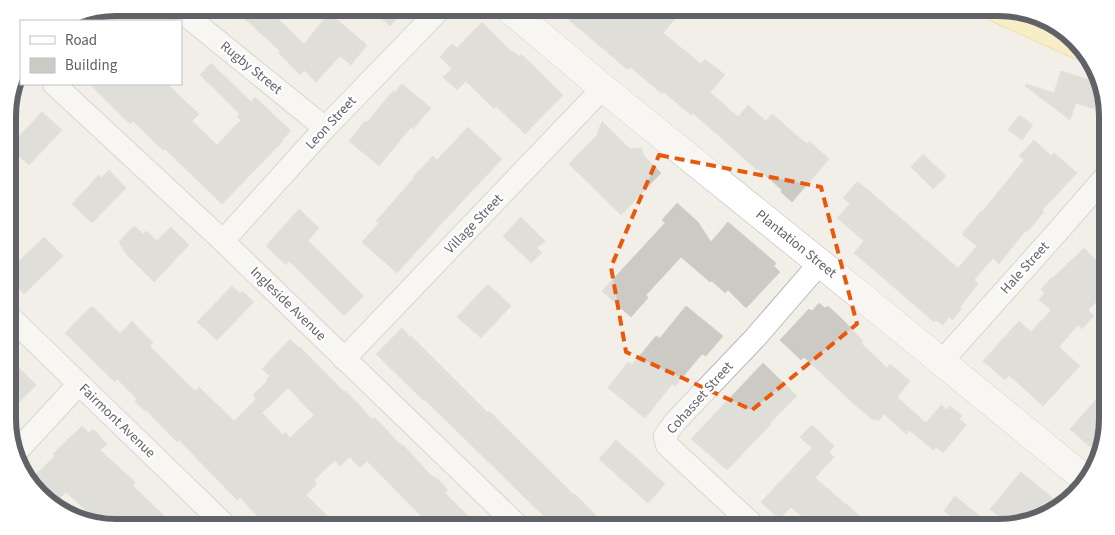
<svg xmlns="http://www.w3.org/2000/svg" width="1115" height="535" viewBox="0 0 1115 535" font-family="'Source Sans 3',sans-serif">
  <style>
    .building { fill: #cccac5; stroke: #d6d1c6; fill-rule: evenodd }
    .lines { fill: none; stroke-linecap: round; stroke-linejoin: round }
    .minor-casing { stroke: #b5b8bc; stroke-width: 24 }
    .tertiary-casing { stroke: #b5b8bc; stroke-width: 29 }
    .trunk-casing { stroke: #f9ab00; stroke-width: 29 }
    .minor { stroke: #fff; stroke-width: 22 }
    .tertiary { stroke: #fff; stroke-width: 28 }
    .trunk { stroke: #feeaa1; stroke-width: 28 }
    .marked { fill: none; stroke: #e8590c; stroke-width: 4; stroke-dasharray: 10 6; stroke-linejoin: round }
    .labels { text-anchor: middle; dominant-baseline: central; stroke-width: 4.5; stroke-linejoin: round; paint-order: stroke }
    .street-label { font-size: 14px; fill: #5f6368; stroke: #fff }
    .rim { fill: none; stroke: #5f6368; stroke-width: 6 }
  </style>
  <rect width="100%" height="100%" fill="#f1efe8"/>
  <!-- building -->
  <g class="building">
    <polygon points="233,8 267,8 304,44 329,13 367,45 351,65 340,56 316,82 304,70 300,75 278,52 280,51"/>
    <polygon points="387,8 408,8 390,26 379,16"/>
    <polygon points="555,8 684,8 663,33 701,64 705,59 725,75 710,92 738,117 748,105 766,121 772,114 807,144 809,141 829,159 792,202 781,192 782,190 758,169 757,170 693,113 691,115 664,92 662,94 630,67 628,70"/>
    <polygon points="482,22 512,52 513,51 519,57 521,54 563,95 525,134 496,106 494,109 466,81 457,90 443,77 452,69 440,57 452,44 457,48"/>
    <polygon points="211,63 251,102 255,97 291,131 282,140 283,141 222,204 165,149 163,150 133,121 130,124 90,84 167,84 199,114 192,121 217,145 241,120 237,116 240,114 200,75"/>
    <polygon points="1061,71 1099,83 1107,103 1107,113 1076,103 1070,120 1025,86 1026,84 1054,93"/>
    <polygon points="402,84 431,108 413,129 411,127 379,166 349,141 365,121 367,122 393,91 394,93"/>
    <polygon points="42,112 62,130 29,165 9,147"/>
    <polygon points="1019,115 1033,125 1022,140 1008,130"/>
    <polygon points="602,121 630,149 641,148 644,156 661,173 621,215 569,164 597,135"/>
    <polygon points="468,127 502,159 442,223 397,273 362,242 379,223 376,221 414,178 413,177 433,156 437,160"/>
    <polygon points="1034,140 1051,156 1054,153 1077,173 1042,210 1044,212 1027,232 1025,231 999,264 993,258 974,280 978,284 960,307 962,308 952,320 949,317 943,325 936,320 934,322 854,253 864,241 837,218 850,204 843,198 857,182 867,189 958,268 977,246 962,234 981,211 982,212 1024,160 1019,156"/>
    <polygon points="923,154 946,176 933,189 911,167"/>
    <polygon points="109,170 126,188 92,223 72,204 99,175 101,178"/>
    <polygon points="677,203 698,222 711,242 728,222 776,263 774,266 780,272 746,308 728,290 725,293 712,281 710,282 681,257 646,295 648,298 631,317 602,291 665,223 662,220"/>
    <polygon points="299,209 319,228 308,241 364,296 344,316 289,261 286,265 266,246"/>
    <polygon points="521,217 545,241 537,248 542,253 531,263 503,236"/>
    <polygon points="134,226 143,234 146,231 157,241 171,227 189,245 154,282 126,254 119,242"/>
    <polygon points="44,237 63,256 24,294 8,277 8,272"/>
    <polygon points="1084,248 1107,271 1107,291 1088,310 1094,316 1082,329 1078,325 1059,347 1080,366 1043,406 1009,375 1005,380 983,361 1019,321 1031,332 1051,310 1039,300 1045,293 1041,289 1052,277 1053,278"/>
    <polygon points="488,284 511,306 481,338 457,317"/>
    <polygon points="232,286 240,294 242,291 254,302 217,340 197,322"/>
    <polygon points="819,303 825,308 828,306 841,318 863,341 861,343 887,368 890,364 910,381 897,397 926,423 941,405 947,410 950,406 962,416 959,419 966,425 943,453 936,447 933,450 909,430 906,434 884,414 878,421 874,419 873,420 855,405 804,357 801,360 780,340 809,309 812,311"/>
    <path d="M92,306L120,334L132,321L153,343L150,346L195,391L199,387L234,421L256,399L253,395L267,381L266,380L270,376L262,369L290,339L299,348L300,347L344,392L346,391L372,419L374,417L402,446L403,445L429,473L436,479L437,478L448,490L445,493L479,527H432L367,461L360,468L350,457L340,466L335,460L314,480L317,484L306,495L338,527H251L259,518L240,497L237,500L179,440L177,442L146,410L145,411L135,401L137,399L117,379L115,382L65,333ZM288,388L314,415L290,438L285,432L283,435L262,413Z"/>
    <polygon points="686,306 723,336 706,356 702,354 675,386 672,384 645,418 608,388 628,362 632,365 656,336 660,338"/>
    <polygon points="402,328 410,337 411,336 488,413 489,411 574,495 575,494 607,527 555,527 425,400 424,401 376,354"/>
    <polygon points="763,363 797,396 770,423 771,424 727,470 691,439"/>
    <polygon points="19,368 36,385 8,414 8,380"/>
    <polygon points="1107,387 1108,419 1105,431 1090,447 1070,429"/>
    <polygon points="812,425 834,446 829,452 834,457 815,478 873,527 815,527 791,507 779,519 761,502 812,448 800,437"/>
    <polygon points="82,426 89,433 93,429 107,444 100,450 135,482 133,486 176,527 117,528 99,523 66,492 54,504 30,480 55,456 53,454"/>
    <polygon points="616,440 665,484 648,503 599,459"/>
    <polygon points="1021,472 1062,506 1059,509 1010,526 990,509"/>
    <polygon points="955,496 982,518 975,527 965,527 944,511"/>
  </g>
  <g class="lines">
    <!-- minor casing -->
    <g class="minor-casing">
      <g id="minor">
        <polyline points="177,8 325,128"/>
        <polyline points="54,84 223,241 519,527"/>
        <polyline points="223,241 325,128 441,8"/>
        <polyline points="8,315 227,527"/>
        <polyline points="344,359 603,88"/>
        <polyline points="942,361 1059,230 1107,175"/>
        <polyline points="16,452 79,384"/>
        <polyline points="753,527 751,523 667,445 665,436 675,422 755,338 820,263"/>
      </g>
    </g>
    <!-- tertiary casing -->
    <g class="tertiary-casing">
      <polyline id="tertiary" points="508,8 603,88 872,305 1085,479"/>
    </g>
    <!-- trunk casing -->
    <g class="trunk-casing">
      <polyline id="trunk" points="997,8 1076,44"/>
    </g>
    <!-- minor -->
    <use href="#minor" class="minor"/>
    <!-- tertiary -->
    <use href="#tertiary" class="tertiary"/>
    <!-- trunk -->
    <use href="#trunk" class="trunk"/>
  </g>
  <!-- marked area -->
  <path d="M0 0H1115V535H0ZM659,155L821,187L857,324L752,410L626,352L611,267Z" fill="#f1efe8" fill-opacity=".55" fill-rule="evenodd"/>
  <path class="marked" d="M659,155L821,187L857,324L752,410L626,352L611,267Z"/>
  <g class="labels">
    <!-- street labels -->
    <g class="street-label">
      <text transform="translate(251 68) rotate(39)">Rugby Street</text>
      <text transform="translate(331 123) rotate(-47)">Leon Street</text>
      <text transform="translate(474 224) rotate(-46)">Village Street</text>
      <text transform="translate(796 244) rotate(39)">Plantation Street</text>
      <text transform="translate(1025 268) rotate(-48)">Hale Street</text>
      <text transform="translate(288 304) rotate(44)">Ingleside Avenue</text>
      <text transform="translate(700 398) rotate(-48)">Cohasset Street</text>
      <text transform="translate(117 421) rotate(44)">Fairmont Avenue</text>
    </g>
  </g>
  <!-- crop -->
  <path d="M0 0H1115V535H0ZM116 16H999A100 100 0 0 1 1099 116V419A100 100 0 0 1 999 519H116A100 100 0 0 1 16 419V116A100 100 0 0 1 116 16Z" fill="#fff" fill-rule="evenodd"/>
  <path class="rim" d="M116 16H999A100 100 0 0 1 1099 116V419A100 100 0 0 1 999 519H116A100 100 0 0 1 16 419V116A100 100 0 0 1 116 16Z"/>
  <!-- legend -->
  <rect x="20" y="20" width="162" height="65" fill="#ffffff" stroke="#bfc1c3"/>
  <rect x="30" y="36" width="25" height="8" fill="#ffffff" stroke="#bfc1c3"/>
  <text x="65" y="45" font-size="15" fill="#5f6368">Road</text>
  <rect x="30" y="58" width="25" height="15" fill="#cccac5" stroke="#bfc1c3"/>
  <text x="65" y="70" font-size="15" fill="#5f6368">Building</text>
</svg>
